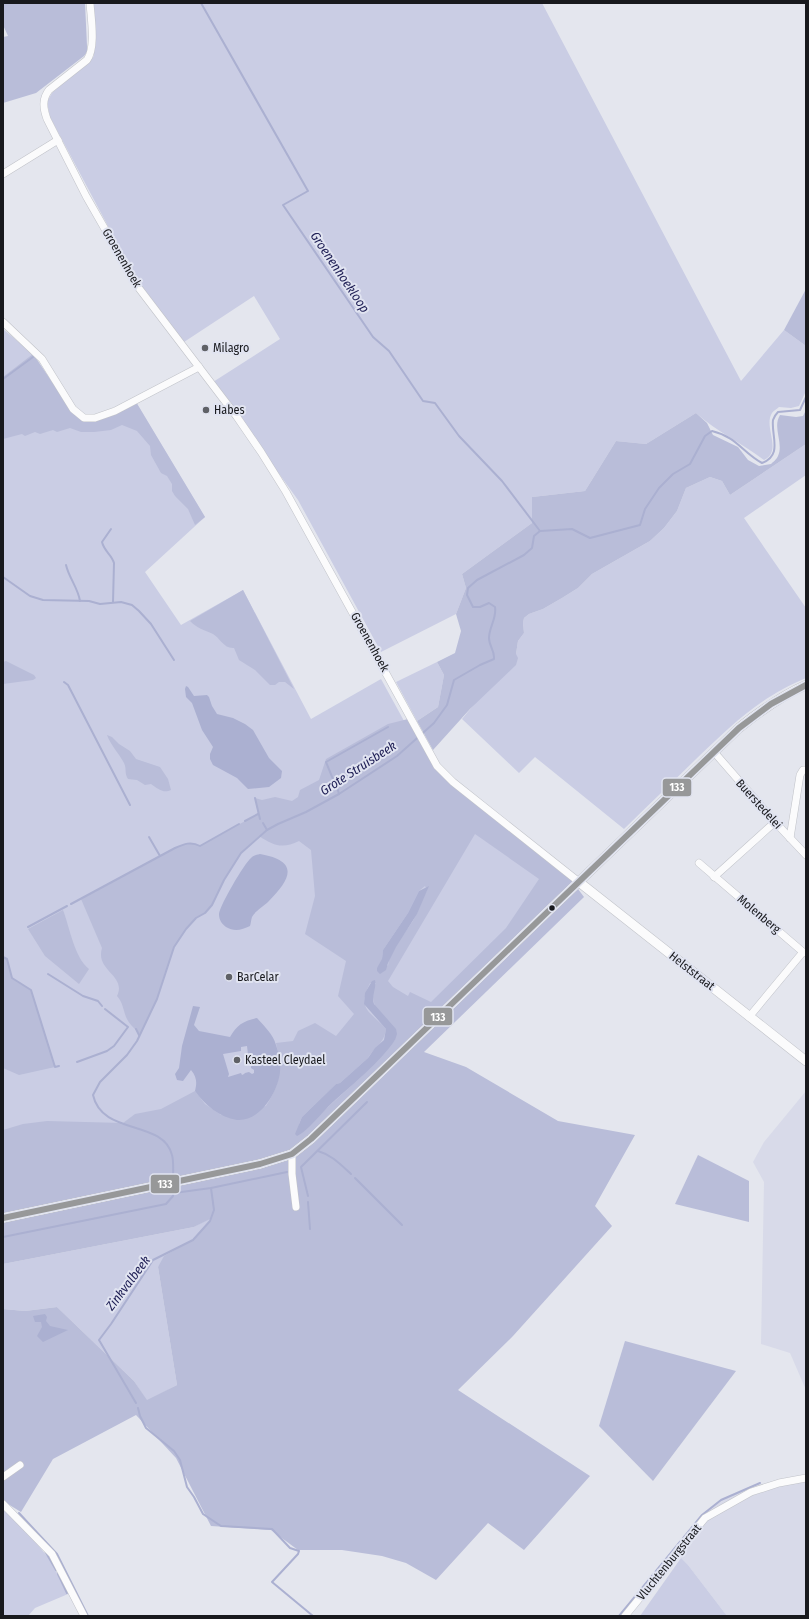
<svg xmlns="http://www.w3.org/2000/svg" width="809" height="1619" viewBox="0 0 809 1619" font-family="'Fira Sans Condensed',sans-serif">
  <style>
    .built { fill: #d8dae9 }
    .green { fill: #cacde4 }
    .forest { fill: #b9bdd9; fill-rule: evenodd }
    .water { fill: #abb0d1; fill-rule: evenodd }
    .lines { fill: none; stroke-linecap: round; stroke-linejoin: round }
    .stream { stroke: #abb0d1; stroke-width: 2 }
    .minor-casing { stroke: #c1c3c9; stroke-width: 8 }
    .tertiary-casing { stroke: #c1c3c9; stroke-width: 10 }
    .minor { stroke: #fbfbfc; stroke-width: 7 }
    .tertiary { stroke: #fbfbfc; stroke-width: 9 }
    .bus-1-casing { stroke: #e1e4f1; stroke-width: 9 }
    .bus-1 { stroke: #979899; stroke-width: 6 }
    .poi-dot { fill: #5f6166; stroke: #e1e4f1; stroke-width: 1.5 }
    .bus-dot { fill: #18191d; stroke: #e1e4f1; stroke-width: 1.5 }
    .labels { text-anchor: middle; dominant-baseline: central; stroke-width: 4; stroke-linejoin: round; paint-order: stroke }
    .street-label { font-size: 12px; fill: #18191d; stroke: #e1e4f1 }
    .poi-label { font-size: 12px; fill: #18191d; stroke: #e1e4f1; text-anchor: start }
    .water-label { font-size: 13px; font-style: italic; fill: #202056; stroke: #e1e4f1 }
    .line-badge { stroke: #e1e4f1; stroke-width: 1.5 }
    .badge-label { font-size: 11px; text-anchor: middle; font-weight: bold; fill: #fff }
  </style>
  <rect width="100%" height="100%" fill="#e4e6ee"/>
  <!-- built -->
  <g class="built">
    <polygon points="806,1091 806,1390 790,1353 761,1344 764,1182 753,1162 764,1142"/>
    <polygon points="806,1475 806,1616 727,1616 688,1565 672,1550 702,1515 721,1500 749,1489"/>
  </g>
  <!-- green -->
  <g class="green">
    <path d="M93,3H542L741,381L784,330L806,346V391L799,406L791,408L779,407C777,409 773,411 772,413C763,427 783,451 764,460C742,443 717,432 696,413L646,444L616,441L585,491L532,497V523L462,574L466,588L456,614L381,652L298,500L213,382L280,339L254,296L184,342L135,277L50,117L47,102L52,93L94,56Z"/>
    <polygon points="3,329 33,354 73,413 82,421 136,402 205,517 145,572 181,625 243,590 311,719 381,679 409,730 439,780 564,875 302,1138 3,1134"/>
    <path d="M806,444V475L744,518L806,608V678C758,698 731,726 694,761C671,784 647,806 624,829L535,757L519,773L462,719L516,654L518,641L524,633L523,623L524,618L529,614L543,609L562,598L578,588L592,574L650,541L664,528L677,511L686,488L710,477L722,481L730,495Z"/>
    <polygon points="437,662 444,675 438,707 417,721 396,682"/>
    <path d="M212,1217C203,1236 175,1253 158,1267L177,1385L147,1401L134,1381L57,1307L25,1311L3,1309V1264L194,1227Z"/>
    <polygon points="3,1508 29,1534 51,1561 68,1594 35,1608 28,1616 3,1616"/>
    <polygon points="681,1558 688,1565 727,1616 640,1616"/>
  </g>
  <!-- forest -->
  <g class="forest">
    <polygon points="6,3 85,3 87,46 87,52 84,56 36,93 3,103 3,37 8,36 3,25 3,4"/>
    <polygon points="806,289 806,346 784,330"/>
    <polygon points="33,354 73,413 82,421 136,402 205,517 195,525 188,509 175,496 172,491 172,484 167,476 161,473 151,455 150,446 137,431 122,425 111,430 94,432 81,432 70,428 57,432 53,430 40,434 35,432 25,436 22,434 3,439 3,377"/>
    <path d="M806,410V444L730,495L722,481L710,477L686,488L677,511L664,528L650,541L592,574L578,588L562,598L543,609L529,614L524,618L523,623L524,633L518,641L516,654L518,658L516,665L470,709L433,750L417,721L438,707L444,675L437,662L455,653L461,631L456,614L466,588L462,574L532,523V497L585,491L616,441L646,444L696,413L707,423L713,435L738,447L748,460L759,466L771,464C773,462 777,459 778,456C784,443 772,428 780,415L796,417L803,416Z"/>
    <path d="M243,590L294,689L285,682H279L275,685H270L255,670L239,660L234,648C224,649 220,638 213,634C204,630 197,628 190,621Z"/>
    <polygon points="6,661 34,675 36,678 33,680 3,684 3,662"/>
    <path d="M408,719L419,741H420L439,772L445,779L566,873L584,897L424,1052L466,1067L558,1121L635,1135L595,1206L612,1226L513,1336L458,1390L590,1476L524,1550L488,1523L436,1580L406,1563L382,1556L342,1550H298L271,1530L211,1526L176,1458L136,1415L53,1459L21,1512L3,1501V1309L25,1311L57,1307L134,1381L147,1400L177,1385L158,1267L164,1256L193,1240L203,1229L212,1218L194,1227L3,1264V1130L23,1124L47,1121L123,1123L135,1114L161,1109L195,1091L205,1104L221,1115L266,1106C281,1082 282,1070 276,1043L293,1041L298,1031L315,1023L336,1036L354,1014L338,996L346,961L305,934L315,896L311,850L299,841C283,849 274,846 259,836L241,853L224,880L212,905L205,913L196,918L186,928L174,947L157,999L140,1034C135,1029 129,1024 126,1017C123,1009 123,1003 117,996C127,975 95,971 102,948L81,899L175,848C184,844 191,841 200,846L258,814L255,798L262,800L275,797L292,801L298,797L300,790L319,780L326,759L388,724ZM475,834L539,879L506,928L431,1002L410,992L408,996L393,987L388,981ZM425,886L427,890C422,899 419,910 414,919C406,933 390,949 388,966L382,959L383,950L408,913L419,891ZM370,983H376C365,1002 386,1024 395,1040L362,1076L316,1118C312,1126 307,1125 299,1124L302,1117L336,1084L340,1083L368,1058C375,1046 384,1044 386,1029C369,1010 357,1010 370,983Z"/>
    <path d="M107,735L112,737L119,744L130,751L136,759L160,767L168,779L171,790C163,794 157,788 151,784L145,785L137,780L128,779C124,773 127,769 124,763C119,753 111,746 107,735Z"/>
    <path d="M63,910C70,928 74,957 89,969L79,984L45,956L28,929Z"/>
    <polygon points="3,957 7,959 12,978 31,990 55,1067 19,1075 3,1068"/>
    <polygon points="698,1155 749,1181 749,1222 675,1204"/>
    <polygon points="625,1341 736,1371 653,1481 599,1426"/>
  </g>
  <!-- water -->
  <g class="water">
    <polygon points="186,686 188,687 194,696 207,695 209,697 212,706 217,714 233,718 245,724 253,730 269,758 282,771 281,778 269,787 248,789 237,778 213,765 210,759 210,754 213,747 202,730 192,703 186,697 185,689"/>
    <path d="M260,854C299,861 292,878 268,902C264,906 255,911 252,917C251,920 251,923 250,926C242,930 234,932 226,927C222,924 219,920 219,914C220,905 244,864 251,858C254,855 256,855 260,854Z"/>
    <polygon points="429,886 417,914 396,947 388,963 386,970 380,974 377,971 377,968 382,959 383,950 408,913 419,891"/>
    <path d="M375,980C377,987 371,996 374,1004L396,1029L397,1034L395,1040C381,1061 352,1085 332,1103C323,1111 307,1132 297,1136L295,1134L302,1117L336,1084L340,1083L368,1058L375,1048L384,1040L386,1029L364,1004L365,993L372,981Z"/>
    <path d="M193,1006L200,1007L194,1025L199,1031L230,1037C237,1025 243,1021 257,1018C264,1026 273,1034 276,1045C279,1054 281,1063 280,1072C278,1092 260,1122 237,1120C219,1117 205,1105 195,1091C197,1083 197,1077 191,1070L183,1081L177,1080L175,1074L179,1068L182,1046ZM247,1046L249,1063L251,1064V1068L254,1070V1073L252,1074L249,1072L245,1073L244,1074L242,1075L241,1073L228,1077L229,1074L223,1054L241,1051V1047Z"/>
    <polygon points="45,1314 47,1317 46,1321 50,1326 68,1330 43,1342 37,1336 42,1327 41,1322 35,1322 33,1316"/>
  </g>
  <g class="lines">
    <!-- stream -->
    <g class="stream">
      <polyline points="201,3 308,191 283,205 373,337 389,351 423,401 435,403 459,436 502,481 540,531"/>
      <polyline points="3,379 33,357"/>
      <path d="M111,529L102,542C104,551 112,555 114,563L113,602"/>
      <path d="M66,565C69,578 78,588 80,601"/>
      <polyline points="3,577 30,596 43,600 89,601 100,604 121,602 132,605 139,611 151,624 174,660"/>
      <polyline points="64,682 68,685 130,805"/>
      <polyline points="335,784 326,762 388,727"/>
      <polyline points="337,787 339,794"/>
      <polyline points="255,798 260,819"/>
      <polyline points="245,821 258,814"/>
      <polyline points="263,823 267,830"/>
      <polyline points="149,837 160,856"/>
      <path d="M71,904L175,848C184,844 191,841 200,846L239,824"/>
      <polyline points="28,927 67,906"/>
      <polyline points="3,957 7,959 12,978 31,990 55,1067 59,1066"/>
      <polyline points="48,974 83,996 98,1001 102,1006"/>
      <polyline points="136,1029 139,1035"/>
      <polyline points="77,1062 107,1051 114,1046 128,1027 105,1009"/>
      <path d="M318,1151C332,1155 341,1165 351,1174"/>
      <polyline points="355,1178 402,1225"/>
      <path d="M173,1180C173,1172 174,1162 172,1155C163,1119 102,1136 93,1095L100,1082L127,1055L137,1041L157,999L174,947L186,929L196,918L205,913L212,905L224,880L241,853L267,830L278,824L306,812L339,794L397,756L434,723L447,705L454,680L480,665L494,659C495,651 489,646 489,638C489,627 497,618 495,607L489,603L480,607H473L467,595L468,588L477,580L524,555L532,548L534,536L540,531L572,529L590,538L640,525L645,509L659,488L673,474L690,464L705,436L712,431C737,437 742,452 762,463C783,455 771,436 773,420C774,417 776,414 778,412L800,410L806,397"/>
      <polyline points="174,1193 211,1188 287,1172"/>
      <polyline points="308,1196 301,1167 367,1102"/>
      <polyline points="308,1202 310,1229"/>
      <polyline points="3,1237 166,1204 173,1196 173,1184"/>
      <polyline points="136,1403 99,1340 111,1324 153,1260 193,1240 210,1221 214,1210 211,1188"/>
      <polyline points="138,1408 140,1416 146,1428 174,1451 180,1460 187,1487 194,1497 203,1514 221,1526 272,1529 290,1548 299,1551 298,1554 272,1582 313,1616"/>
      <polyline points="19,1513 57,1554 88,1616"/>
      <polyline points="45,1551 56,1570"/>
      <polyline points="58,1574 67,1593"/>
      <polyline points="619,1616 702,1515 721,1500 760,1483"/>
    </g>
    <!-- minor casing -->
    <g class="minor-casing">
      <g id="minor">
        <path d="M90,3C91,18 96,48 87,60L49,90C42,99 43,108 47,119L86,196L138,287L237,417L261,452L286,492L437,766L453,782L579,882"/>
        <polyline points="3,174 58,140"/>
        <polyline points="3,322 42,359 73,409 84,418 95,418 115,411 199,367"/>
        <polyline points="714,752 775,822 806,855"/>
        <polyline points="790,838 800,775 803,770 806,770"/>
        <polyline points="699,863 803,952"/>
        <polyline points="714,877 775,822"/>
        <polyline points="749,1017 803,952 806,953"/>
        <polyline points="292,1154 292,1174 296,1207"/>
        <polyline points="3,1477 20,1465"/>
        <polyline points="3,1504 52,1554 84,1616"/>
        <polyline points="625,1616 705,1518 751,1492 779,1483 806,1478"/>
      </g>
    </g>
    <!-- tertiary casing -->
    <g class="tertiary-casing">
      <g id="tertiary">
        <polyline points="579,882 806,1061"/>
        <path d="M3,1218L260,1164L292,1154L311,1139L739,728C760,711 781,696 806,685"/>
      </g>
    </g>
    <!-- minor -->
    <use href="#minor" class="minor"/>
    <!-- tertiary -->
    <use href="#tertiary" class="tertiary"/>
    <!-- bus-1 casing -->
    <g class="bus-1-casing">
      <polyline id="bus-1" points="3,1218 260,1164 292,1154 311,1139 739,728 771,704 806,685"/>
    </g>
    <!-- bus-1 -->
    <use href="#bus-1" class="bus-1"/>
  </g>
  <!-- markers -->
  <g class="poi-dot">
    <circle cx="205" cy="348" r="4"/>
    <circle cx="206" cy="410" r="4"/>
    <circle cx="229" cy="977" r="4"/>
    <circle cx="237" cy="1060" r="4"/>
  </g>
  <circle class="bus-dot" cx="552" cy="908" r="3.5"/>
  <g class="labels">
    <!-- street labels -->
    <g class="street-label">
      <text transform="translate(122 258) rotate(60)">Groenenhoek</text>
      <text transform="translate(370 642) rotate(61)">Groenenhoek</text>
      <text transform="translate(759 804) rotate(48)">Buerstedelei</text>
      <text transform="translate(759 914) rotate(40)">Molenberg</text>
      <text transform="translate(692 971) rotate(38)">Helststraat</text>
      <text transform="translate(669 1562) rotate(-51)">Vluchtenburgstraat</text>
    </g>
    <!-- poi labels -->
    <g class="poi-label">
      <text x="213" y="348">Milagro</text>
      <text x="214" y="410">Habes</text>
      <text x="237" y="977">BarCelar</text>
      <text x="245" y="1060">Kasteel Cleydael</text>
    </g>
    <!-- water labels -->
    <g class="water-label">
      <text transform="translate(340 272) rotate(56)">Groenenhoekloop</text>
      <text transform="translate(358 768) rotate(-33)">Grote Struisbeek</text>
      <text transform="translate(128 1283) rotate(-53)">Zinkvalbeek</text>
    </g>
  </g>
  <g class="line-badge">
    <rect x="662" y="778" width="30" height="19" rx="4" fill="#979899"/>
    <rect x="423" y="1007" width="30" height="19" rx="4" fill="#979899"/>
    <rect x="150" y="1174" width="30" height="20" rx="4" fill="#979899"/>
  </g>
  <g class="badge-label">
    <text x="677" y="791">133</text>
    <text x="438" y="1021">133</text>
    <text x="165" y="1188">133</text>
  </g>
  <!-- border -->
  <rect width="809" height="1619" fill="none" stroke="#18191d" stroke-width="8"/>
</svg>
